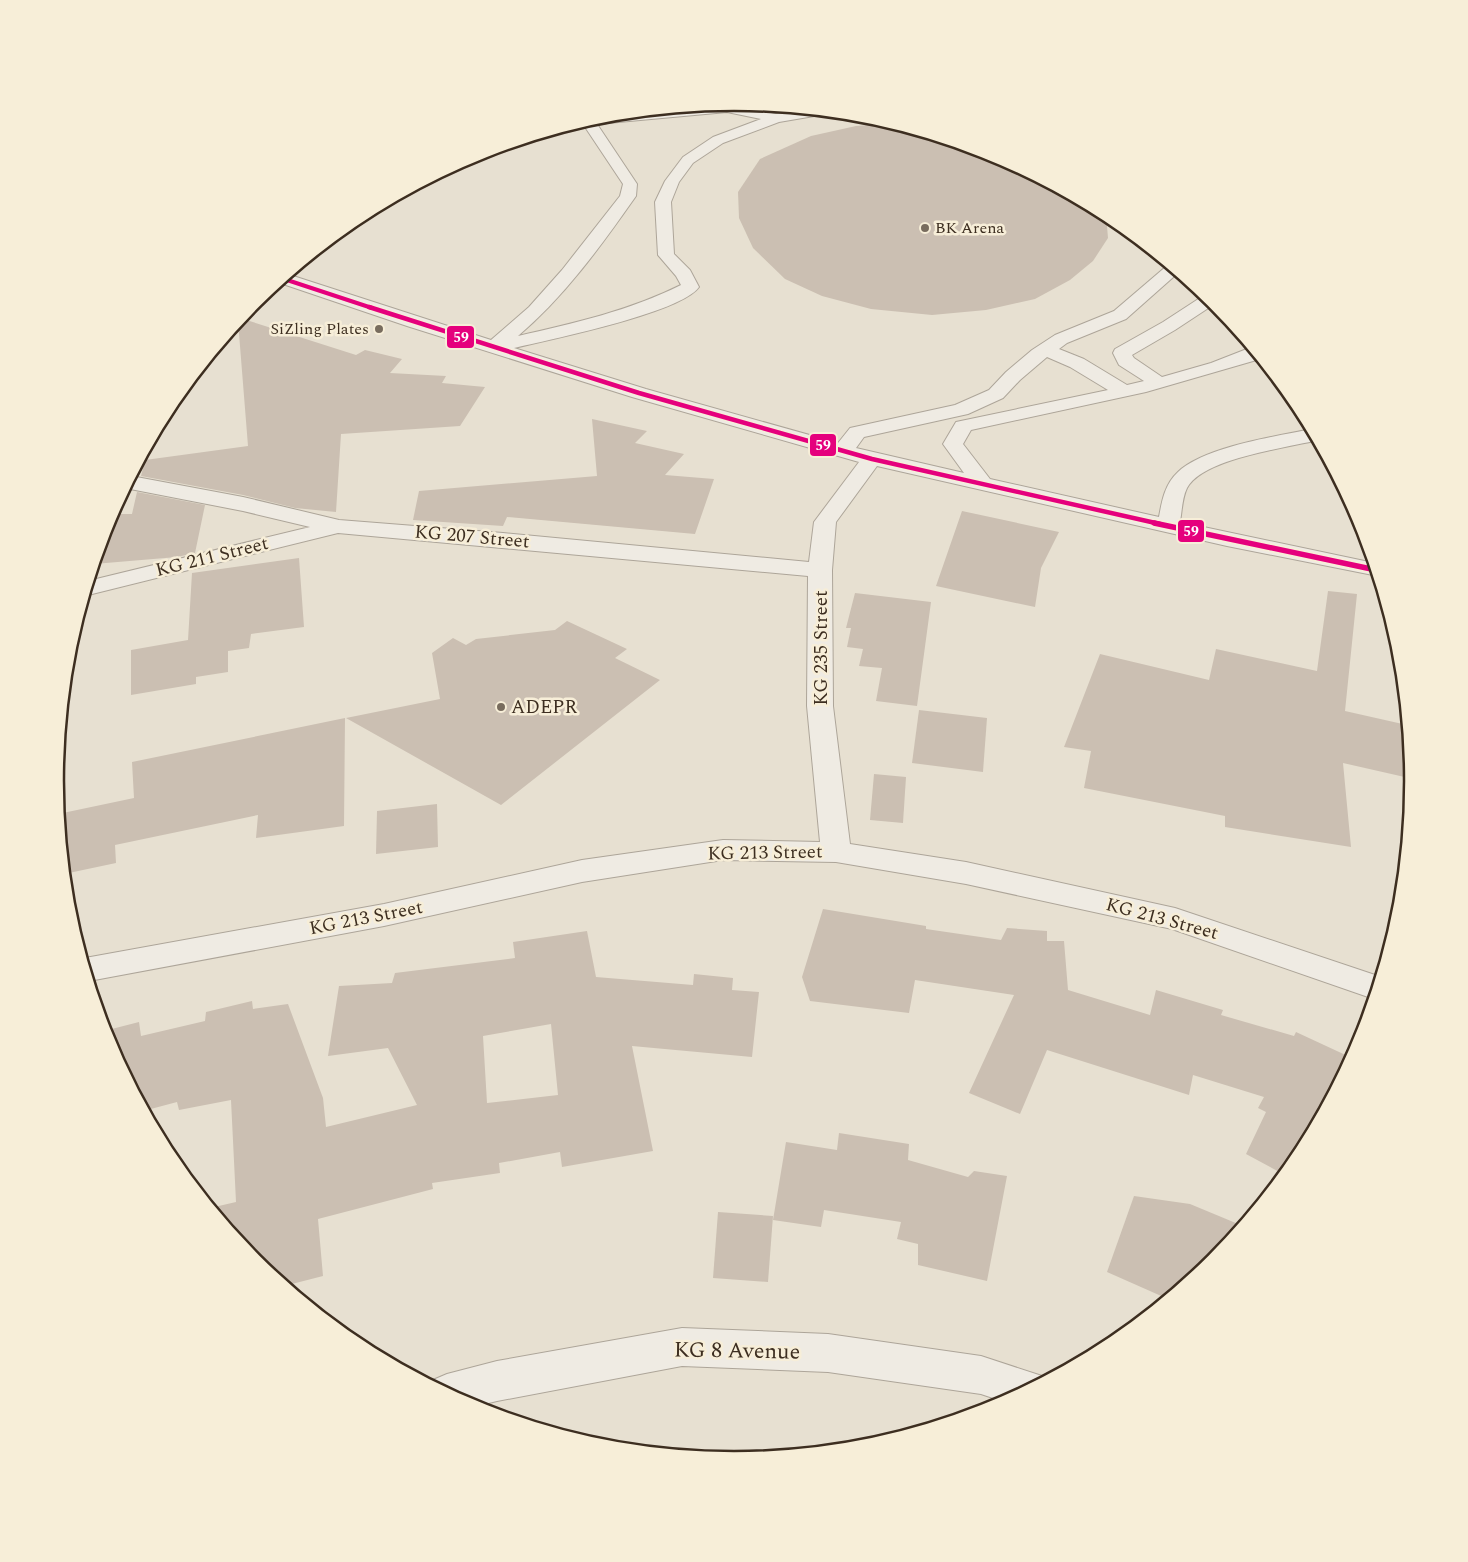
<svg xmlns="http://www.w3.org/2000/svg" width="1468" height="1562" viewBox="0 0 1468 1562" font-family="Spectral,serif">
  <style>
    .building { fill: #cbbfb2; fill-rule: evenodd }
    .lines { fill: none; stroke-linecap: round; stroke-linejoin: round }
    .minor-casing { stroke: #ada599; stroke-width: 2 }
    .minor { fill: #efebe3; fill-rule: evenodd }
    .bus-1-far2-casing { stroke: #f7eed8; stroke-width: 5.5 }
    .bus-1-far1-casing { stroke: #f7eed8; stroke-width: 7 }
    .bus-1-casing { stroke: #f7eed8; stroke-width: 9 }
    .bus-1-far2 { stroke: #e5007d; stroke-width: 4 }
    .bus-1-far1 { stroke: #e5007d; stroke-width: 4.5 }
    .bus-1 { stroke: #e5007d; stroke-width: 5.5 }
    .poi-dot { fill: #786c5e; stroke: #f7eed8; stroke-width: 2 }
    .labels { text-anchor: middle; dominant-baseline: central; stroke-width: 5; stroke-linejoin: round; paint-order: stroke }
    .far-poi-label { font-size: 16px; fill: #3d2e20; stroke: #f7eed8; text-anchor: start }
    .street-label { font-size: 19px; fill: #3d2e20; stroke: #f7eed8 }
    .poi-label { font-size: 19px; fill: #3d2e20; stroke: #f7eed8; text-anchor: start }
    .near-street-label { font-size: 22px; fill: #3d2e20; stroke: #f7eed8 }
    .rim { fill: none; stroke: #3d2e20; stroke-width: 2.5 }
    .line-badge { stroke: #f7eed8; stroke-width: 2 }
    .badge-label { font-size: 14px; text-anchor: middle; font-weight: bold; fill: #fff }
  </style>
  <rect width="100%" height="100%" fill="#e7e0d1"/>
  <!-- building -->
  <g class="building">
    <polygon points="894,123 994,154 1106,214 1108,238 1093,261 1070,280 1035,299 986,310 932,315 871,309 822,296 785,279 753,248 739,218 738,192 760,159 811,136 856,126"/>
    <polygon points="240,318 356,355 365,350 402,359 390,373 446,376 442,383 485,387 460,426 341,434 336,512 295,508 243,495 141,476 145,460 248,446 238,321"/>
    <polygon points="592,419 647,431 635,443 684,454 665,475 714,479 695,534 507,517 503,526 413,520 419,491 597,476"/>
    <polygon points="137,492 205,505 195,553 177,557 94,564 111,514 132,514"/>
    <polygon points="962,511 1059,532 1041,568 1035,607 936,586"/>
    <polygon points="299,558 304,627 251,634 249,648 228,651 228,672 196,677 196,684 131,695 131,650 188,640 192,573"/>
    <polygon points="1328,591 1357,594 1345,711 1407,725 1410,753 1409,778 1343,763 1351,847 1225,827 1225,816 1084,788 1091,751 1064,747 1100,654 1209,680 1216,649 1317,671"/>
    <polygon points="855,593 931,602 917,706 876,701 882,668 859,666 863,649 847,647 851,628 846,628"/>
    <polygon points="567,621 627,649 615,658 660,680 501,805 346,718 440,699 432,653 453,638 466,645 476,639 555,630"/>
    <polygon points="919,710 987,718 983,772 912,763"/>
    <polygon points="345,718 344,826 256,838 258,815 115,845 116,863 64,874 58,814 134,798 132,762"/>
    <polygon points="874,774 906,777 903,823 870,820"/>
    <polygon points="437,804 438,847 376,854 377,811"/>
    <polygon points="823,909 926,926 926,929 1001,940 1007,928 1047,931 1047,941 1064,941 1068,990 1150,1015 1156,990 1223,1010 1221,1015 1294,1036 1296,1032 1352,1058 1298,1158 1285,1175 1246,1154 1266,1112 1258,1108 1264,1097 1193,1075 1189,1095 1047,1050 1020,1114 969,1093 1014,995 915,980 909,1013 810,1001 802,977"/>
    <path d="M587,931L596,977L693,985L694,974L733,978L732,990L759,992L752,1057L632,1046L653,1151L562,1167L560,1152L499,1163L500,1173L432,1183L433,1189L318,1219L323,1276L284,1286L254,1261L210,1208L236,1202L231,1100L179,1110L177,1102L147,1110L148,1118L107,1041L104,1031L139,1022L141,1036L205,1021L206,1012L252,1001L253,1009L288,1004L323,1098L326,1127L417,1105L388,1048L328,1056L339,986L392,983L395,973L515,958L513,942ZM551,1024L558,1095L487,1103L483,1036Z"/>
    <polygon points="839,1133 909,1144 908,1160 968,1177 974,1171 1007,1176 987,1281 918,1265 918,1244 897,1239 901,1222 824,1210 821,1227 773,1220 786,1142 837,1150"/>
    <polygon points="1134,1196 1190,1204 1243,1226 1214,1261 1168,1299 1107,1272"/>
    <polygon points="718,1212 773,1216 768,1282 713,1278"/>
  </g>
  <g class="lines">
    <!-- minor casing -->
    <g class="minor-casing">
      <g id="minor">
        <path d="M727,104L776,114L806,109L827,111L820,115L779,122L723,143L693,163L679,182L671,202L674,254L690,270L699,287C681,313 548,340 514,348L646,389L838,443L850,428L955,405L989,390L1006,372L1032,350L1055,335L1114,311L1169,264L1179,272L1126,319L1067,343L1059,349L1084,359L1127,385L1144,381L1119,365L1113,353L1115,349L1163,322L1206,294L1216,303L1175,330L1132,355L1134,358L1162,377L1211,363L1252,347L1261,358L1260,359L1146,392L971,430L963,444L990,479L1159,517C1162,500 1165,484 1178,472C1204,447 1277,436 1312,429L1318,440C1287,448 1203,458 1187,488C1182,498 1182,511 1180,522L1374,563L1378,576L1227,546L877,466L836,522L832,570L833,706L850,844L966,862L1175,908L1381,977L1374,999L1172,929L966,884L836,862L723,860L582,882L384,926L89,981L82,959L85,958L384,904L582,860L723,840L820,842L807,706L808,576L338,533L84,596L88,581L310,527L243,511L125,488L131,476L243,497L339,520L503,533L809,562L814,522L859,462L632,397L407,326L277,282L287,274L491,340L529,307L562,270L620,196L623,184L581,121L599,116ZM727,112L761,119L713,137L683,157L665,181L655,202L658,255L676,276L681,285C629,311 574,323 518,336C564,297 601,246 636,196L637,184L597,124ZM1047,357L1070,367L1108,390L956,422L943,444L964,473L856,448L864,437L968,414L1003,398L1020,380Z"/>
        <polygon points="682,1328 828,1334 981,1356 1042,1376 1044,1381 1005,1402 981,1394 828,1372 682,1366 497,1401 472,1407 431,1385 433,1380 447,1374 497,1361"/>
      </g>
    </g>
    <!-- minor -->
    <use href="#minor" class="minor"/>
    <!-- bus-1-far2 casing -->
    <g class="bus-1-far2-casing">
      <polyline id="bus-1-far2" points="281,278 372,308"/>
    </g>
    <!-- bus-1-far1 casing -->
    <g class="bus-1-far1-casing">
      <polyline id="bus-1-far1" points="369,307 639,393 872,459 1160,524"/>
    </g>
    <!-- bus-1 casing -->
    <g class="bus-1-casing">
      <polyline id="bus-1" points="1154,523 1376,570"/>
    </g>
    <!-- bus-1-far2 -->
    <use href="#bus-1-far2" class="bus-1-far2"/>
    <!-- bus-1-far1 -->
    <use href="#bus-1-far1" class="bus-1-far1"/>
    <!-- bus-1 -->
    <use href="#bus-1" class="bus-1"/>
  </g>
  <!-- markers -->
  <g class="poi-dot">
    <circle cx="925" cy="228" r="5"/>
    <circle cx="379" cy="329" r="5"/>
    <circle cx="501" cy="707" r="5"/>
  </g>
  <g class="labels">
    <!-- far-poi labels -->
    <g class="far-poi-label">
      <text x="935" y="228">BK Arena</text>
      <text x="369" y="329" text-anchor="end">SiZling Plates</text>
    </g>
    <!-- street labels -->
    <g class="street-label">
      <text transform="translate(472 537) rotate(5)">KG 207 Street</text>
      <text transform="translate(212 557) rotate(-14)">KG 211 Street</text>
      <text transform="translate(821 648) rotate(-90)">KG 235 Street</text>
      <text transform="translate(765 853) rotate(-1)">KG 213 Street</text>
      <text transform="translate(366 918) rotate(-11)">KG 213 Street</text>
      <text transform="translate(1162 919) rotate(15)">KG 213 Street</text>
    </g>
    <!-- poi labels -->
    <g class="poi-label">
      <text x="511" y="707">ADEPR</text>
    </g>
    <!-- near-street labels -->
    <g class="near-street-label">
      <text transform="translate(737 1351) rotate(1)">KG 8 Avenue</text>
    </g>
  </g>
  <!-- crop -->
  <path d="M0 0H1468V1562H0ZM64 781a670 670 0 1 1 1340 0a670 670 0 1 1-1340 0Z" fill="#f7eed8" fill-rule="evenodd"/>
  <path class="rim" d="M64 781a670 670 0 1 1 1340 0a670 670 0 1 1-1340 0Z"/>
  <g class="line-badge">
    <rect x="446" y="325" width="29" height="24" rx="5" fill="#e5007d"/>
    <rect x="809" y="433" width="28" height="24" rx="5" fill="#e5007d"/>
    <rect x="1177" y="519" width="28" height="24" rx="5" fill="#e5007d"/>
  </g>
  <g class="badge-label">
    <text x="461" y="342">59</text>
    <text x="823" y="450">59</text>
    <text x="1191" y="536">59</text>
  </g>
</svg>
